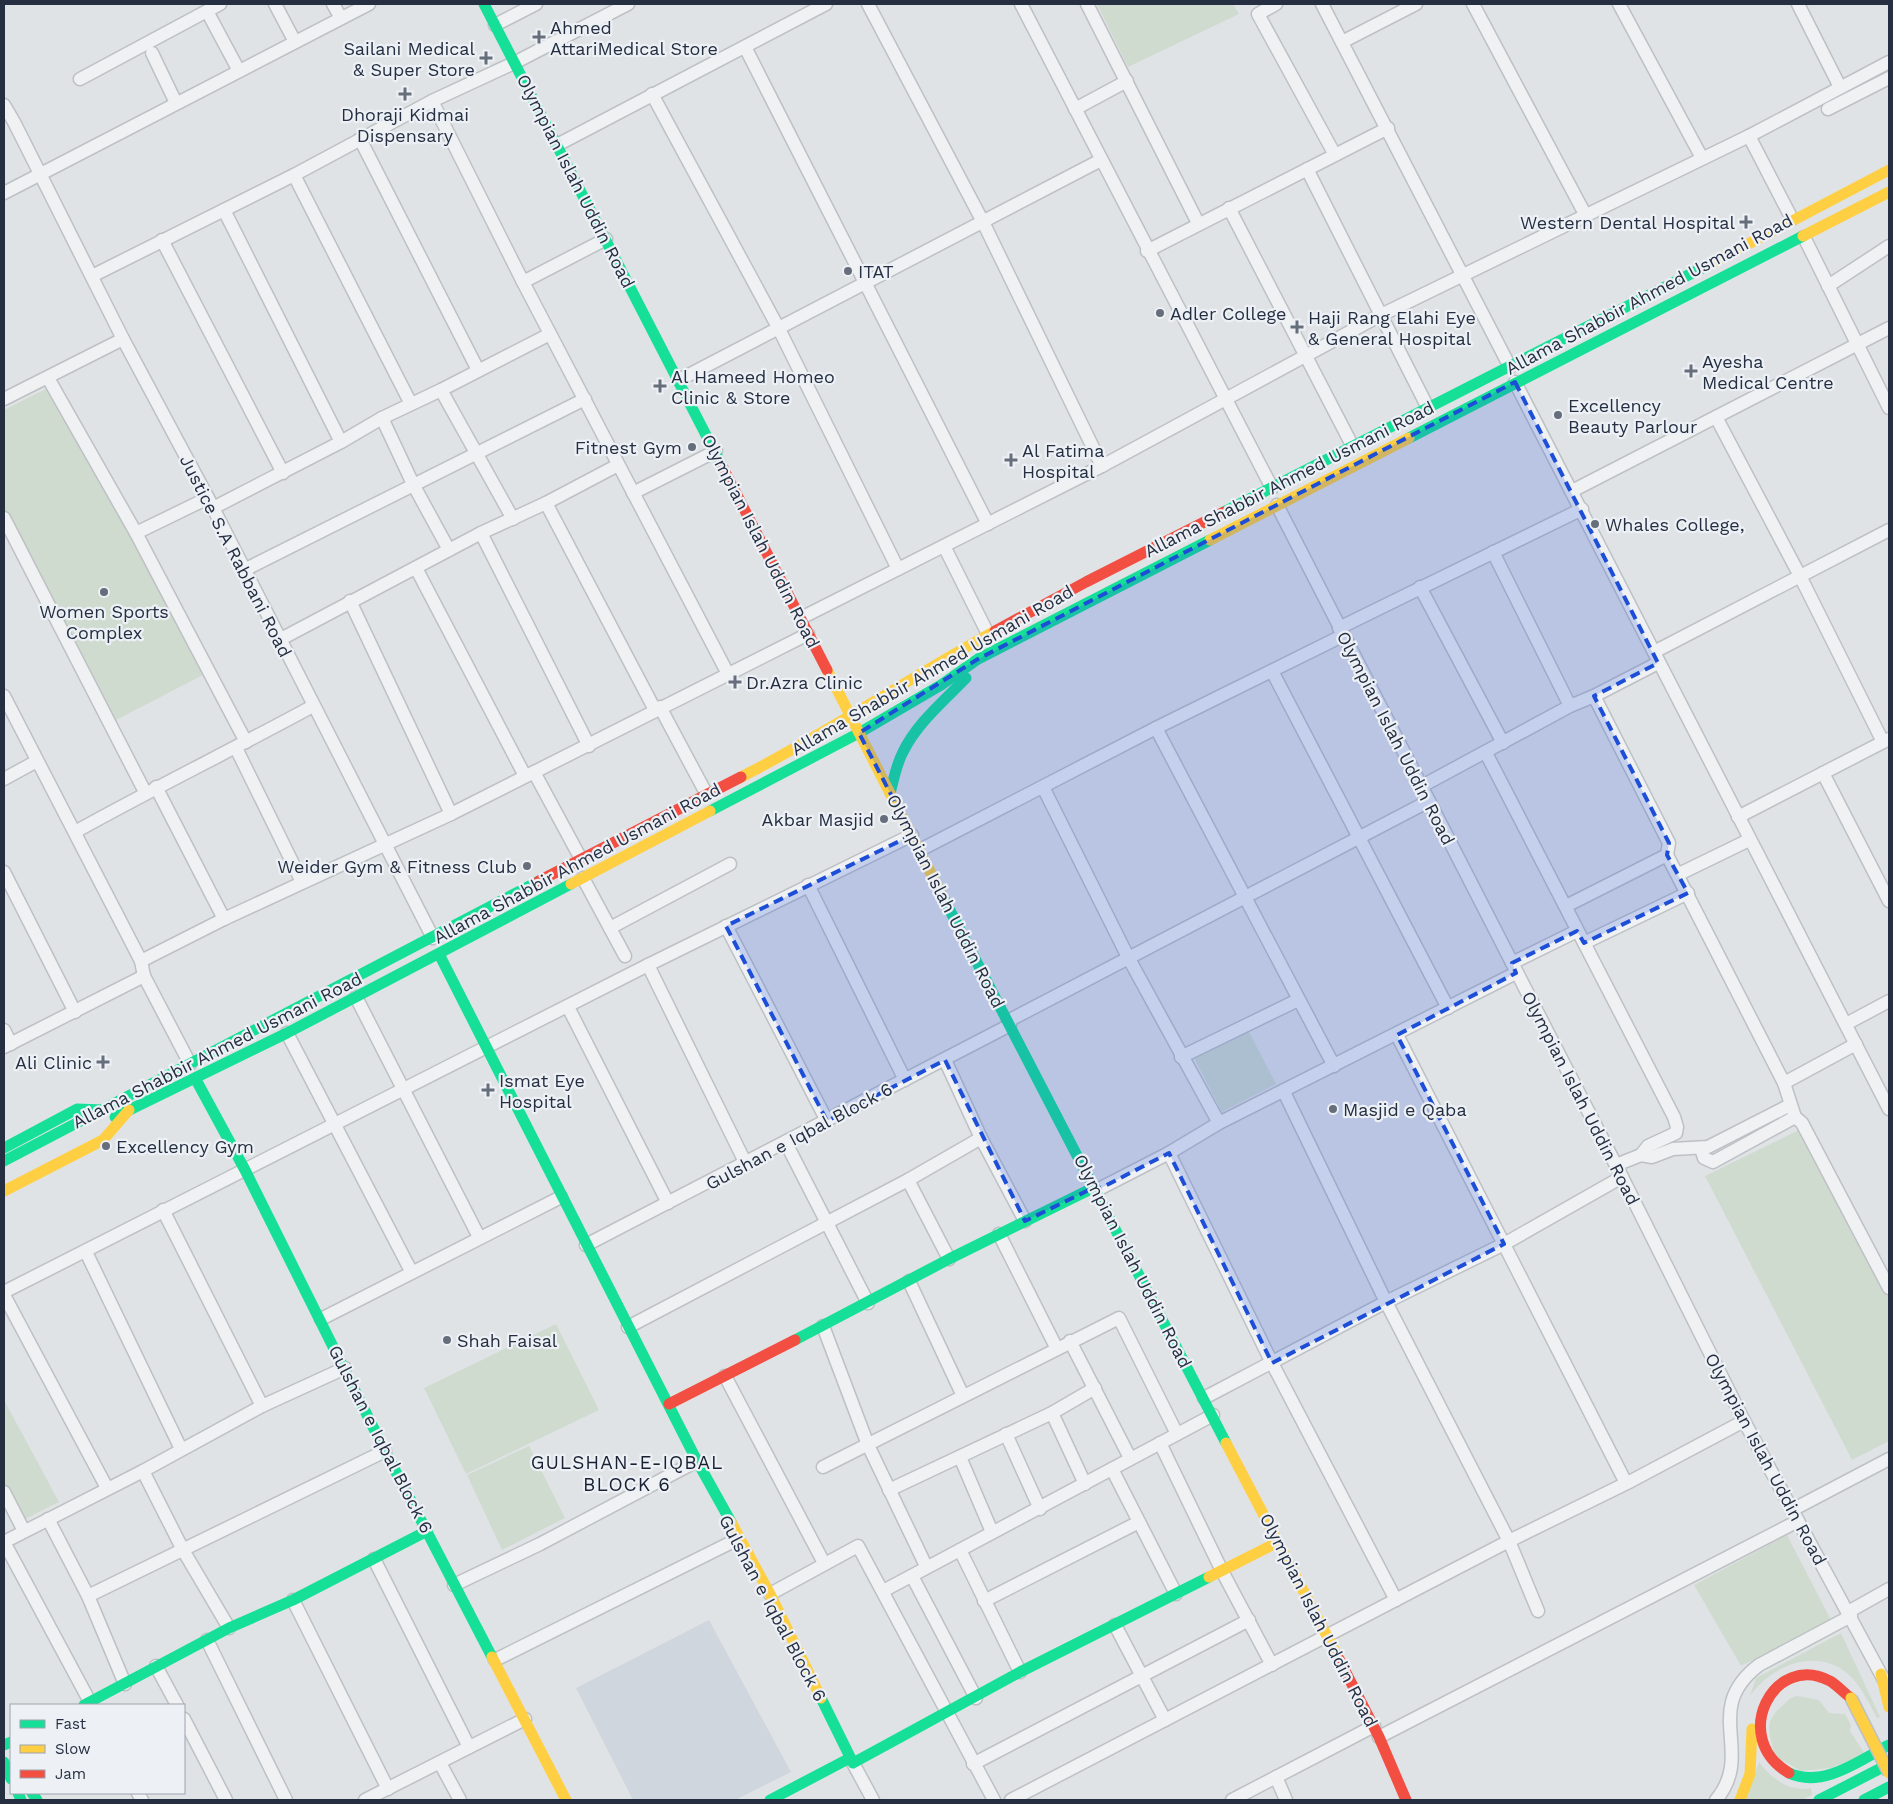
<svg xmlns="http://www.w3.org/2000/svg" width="1893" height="1804" viewBox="0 0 1893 1804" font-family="'Work Sans',sans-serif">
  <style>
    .built { fill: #d0d6dd }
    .green { fill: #d0dbd0 }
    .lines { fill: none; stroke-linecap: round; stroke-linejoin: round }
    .street-casing { stroke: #bec1c4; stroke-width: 15 }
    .street { stroke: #eff1f3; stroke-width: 12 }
    .fast { stroke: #16e098; stroke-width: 11 }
    .slow { stroke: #ffcf43; stroke-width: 11 }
    .jam { stroke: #f24e42; stroke-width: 11 }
    .slow-bridge-casing { stroke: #bcc0c4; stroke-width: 14; stroke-linecap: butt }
    .slow-bridge { stroke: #ffcf43; stroke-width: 11 }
    .marked { fill: #1d4ed8; fill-opacity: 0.2; stroke: #1d4ed8; stroke-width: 4; stroke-dasharray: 10 6; stroke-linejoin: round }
    .poi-dot { fill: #666e7b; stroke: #edf1f6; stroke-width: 2 }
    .labels { text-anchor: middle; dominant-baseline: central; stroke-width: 4.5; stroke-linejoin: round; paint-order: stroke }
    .poi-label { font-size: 18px; fill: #252f41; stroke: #edf1f6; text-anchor: start }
    .street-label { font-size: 18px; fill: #252f41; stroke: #edf1f6 }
    .neighbourhood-label { font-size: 19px; letter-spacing: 1px; fill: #182031; stroke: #edf1f6 }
  </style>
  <rect width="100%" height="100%" fill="#e0e3e6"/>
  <!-- built -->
  <polygon class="built" points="709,1620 791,1772 735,1800 633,1800 576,1688"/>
  <!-- green -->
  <g class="green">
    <polygon points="1097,4 1233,4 1239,14 1128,67"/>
    <polygon points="54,385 203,675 116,720 4,510 4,410"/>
    <polygon points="1248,1030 1276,1084 1222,1112 1194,1058"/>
    <polygon points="1801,1129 1889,1299 1889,1441 1852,1460 1705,1176"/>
    <polygon points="556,1324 599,1410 466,1474 424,1388"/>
    <polygon points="4,1400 59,1502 23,1520 4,1484"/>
    <polygon points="529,1446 565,1518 502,1550 467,1475"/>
    <polygon points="1787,1535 1831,1620 1741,1666 1694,1585"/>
    <path d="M1841,1633L1880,1717L1877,1718C1870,1705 1863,1690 1853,1679C1822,1645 1773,1663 1750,1696L1756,1678Z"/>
    <path d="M1797,1696L1819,1700L1829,1713L1845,1714L1851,1725L1850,1731L1865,1754L1831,1768L1801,1771L1775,1756C1770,1734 1762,1723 1782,1706C1788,1701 1788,1698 1797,1696Z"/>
    <path d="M1759,1762C1770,1777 1790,1793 1811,1788L1812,1795L1802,1800H1746Z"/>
  </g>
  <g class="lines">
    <!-- street casing -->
    <g class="street-casing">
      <g id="street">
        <polyline points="275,4 295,42"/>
        <polyline points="333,4 341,18"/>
        <polyline points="868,4 983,222 1102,466"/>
        <polyline points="1021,4 1272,488"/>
        <polyline points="1087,4 1198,223"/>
        <polyline points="1276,4 1258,14 1335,155"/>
        <polyline points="1322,4 1510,367"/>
        <polyline points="1473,4 1586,216"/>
        <polyline points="1619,4 1702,158"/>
        <polyline points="1798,4 1840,87"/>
        <polyline points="208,13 239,71"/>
        <polyline points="495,25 536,4"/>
        <polyline points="1342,42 1416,4"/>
        <polyline points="745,47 988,524"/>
        <polyline points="152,53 176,103"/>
        <polyline points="80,79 220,4"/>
        <polyline points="652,94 779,329 898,569"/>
        <polyline points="432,101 523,282 728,674"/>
        <polyline points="4,105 14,122 123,339 208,498 433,938"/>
        <polyline points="1075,109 1127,81"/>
        <polyline points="1828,109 1889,78"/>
        <polyline points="1749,136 1792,219"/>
        <polyline points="360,139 478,370"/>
        <polyline points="557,145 826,4"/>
        <polyline points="1307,169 1428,408"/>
        <polyline points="294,175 411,404"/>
        <polyline points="4,193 369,4"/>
        <polyline points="1229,208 1353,447"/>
        <polyline points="224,210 341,442"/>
        <polyline points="1804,237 1889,408"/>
        <polyline points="162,240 283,473"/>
        <polyline points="1147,251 1388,128"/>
        <polyline points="92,276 294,175 432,101 514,63 628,4"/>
        <polyline points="523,282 606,239"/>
        <polyline points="1828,286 1889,246"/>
        <polyline points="48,378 136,533 246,742"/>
        <polyline points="679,380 1101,160"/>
        <polyline points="1515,382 1889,1109"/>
        <polyline points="441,390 513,519"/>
        <polyline points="4,399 123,339"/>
        <polyline points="1716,417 1800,576 1883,742"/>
        <polyline points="382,418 413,484 449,550"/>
        <polyline points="1572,491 1889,328"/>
        <polyline points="633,493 716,451"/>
        <polyline points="546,503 655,710"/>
        <polyline points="1277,505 1622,1177 1744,1421 1884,1680"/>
        <polyline points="213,508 341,442 382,418 441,390 550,334"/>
        <polyline points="4,518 145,792"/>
        <polyline points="136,533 208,498"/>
        <polyline points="481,533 589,746"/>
        <polyline points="944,546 988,634"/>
        <polyline points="1493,552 1570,706"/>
        <polyline points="416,568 525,776"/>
        <polyline points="244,570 585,399"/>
        <polyline points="1420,587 1503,743"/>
        <polyline points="350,601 451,814"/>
        <polyline points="801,618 1102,466 1379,316 1749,136 1889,62"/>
        <polyline points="1339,628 1582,509"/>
        <polyline points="279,640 481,533 546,503 618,465"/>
        <polyline points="1654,652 1889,530"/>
        <polyline points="1272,671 1448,1008"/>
        <polyline points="4,696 141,961 144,976 190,1064"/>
        <polyline points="1594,696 1669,843 1667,855 1784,1083 1795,1117 1802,1123 1889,1288"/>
        <polyline points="660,707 707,795"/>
        <polyline points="1156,728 1334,1066"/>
        <polyline points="236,748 302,882"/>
        <polyline points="1486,753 1674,1117 1677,1127 1676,1133 1648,1146 1641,1155"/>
        <polyline points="534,772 581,859"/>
        <polyline points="1823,773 1889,901"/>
        <polyline points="4,779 37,761"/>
        <polyline points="1422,786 1570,706 1594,696 1658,663"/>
        <polyline points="156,787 224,919"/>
        <polyline points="1043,787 1128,957 1219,1123"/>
        <polyline points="1738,817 1889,739"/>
        <path d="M75,832C154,788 234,749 313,706"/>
        <polyline points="920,850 1156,728 1342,636"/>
        <polyline points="4,872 75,1012"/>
        <polyline points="1679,874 1749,840"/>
        <polyline points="583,878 625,956"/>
        <polyline points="808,885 905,1080"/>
        <polyline points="1566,906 1667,855"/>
        <polyline points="726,926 827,1121"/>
        <polyline points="610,928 730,864"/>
        <polyline points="1584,943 1688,893"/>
        <polyline points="141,961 224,919 451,814 808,634"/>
        <polyline points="1512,963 1577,931"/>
        <polyline points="648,965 746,1164"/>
        <polyline points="356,997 479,1237"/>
        <polyline points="568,1007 668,1203"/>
        <polyline points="1008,1021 1429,801"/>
        <polyline points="1846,1024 1889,1001"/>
        <polyline points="4,1030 11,1044"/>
        <polyline points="287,1033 411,1271"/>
        <polyline points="1397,1035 1626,1483"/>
        <polyline points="4,1047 144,976"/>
        <polyline points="1181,1057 1298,1000"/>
        <polyline points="945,1060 981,1138 1025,1221"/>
        <polyline points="1784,1083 1856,1044"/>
        <polyline points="1284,1092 1386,1302 1509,1541 1538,1611"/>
        <polyline points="786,1143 868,1303"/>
        <polyline points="1701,1148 1704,1158 1713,1162 1795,1117"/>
        <polyline points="1169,1153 1272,1363 1396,1600"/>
        <polyline points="1616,1165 1641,1155 1652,1157 1673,1149 1708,1147 1790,1105"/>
        <polyline points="908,1180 949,1259"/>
        <polyline points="1097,1190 1169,1153 1219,1123 1516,973"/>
        <polyline points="163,1210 262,1406"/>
        <polyline points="999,1234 1057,1349"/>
        <polyline points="586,1245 1010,1025"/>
        <polyline points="86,1252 181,1449"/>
        <polyline points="909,1281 963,1396"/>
        <polyline points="4,1292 648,965 912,835"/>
        <polyline points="4,1295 107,1488"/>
        <polyline points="321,1319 561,1197"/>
        <polyline points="823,1326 868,1445 926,1566"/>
        <polyline points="628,1327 908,1180 981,1138"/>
        <polyline points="1070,1341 1130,1458"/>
        <polyline points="725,1376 824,1563"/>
        <polyline points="1204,1398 1386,1302 1504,1244 1622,1177"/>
        <polyline points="1052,1413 1085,1484"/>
        <polyline points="1006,1434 1040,1509"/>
        <polyline points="1160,1443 1222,1571 1272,1665"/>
        <polyline points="960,1457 992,1532"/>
        <polyline points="823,1467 1119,1318 1177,1434"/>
        <polyline points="1112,1469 1176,1594"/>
        <polyline points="143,1471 183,1550 229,1628"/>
        <polyline points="889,1490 1052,1413 1095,1388"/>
        <polyline points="4,1492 24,1531"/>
        <polyline points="1792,1510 1889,1459"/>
        <polyline points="48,1519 88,1596 125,1684"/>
        <polyline points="4,1542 143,1471 262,1406 345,1368"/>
        <polyline points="4,1542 90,1702"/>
        <polyline points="960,1550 1020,1672"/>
        <polyline points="374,1559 469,1747"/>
        <polyline points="912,1576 976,1698"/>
        <polyline points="454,1585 540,1544 697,1461"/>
        <polyline points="883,1591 1213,1415"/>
        <polyline points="770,1594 858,1546 994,1800"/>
        <polyline points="88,1596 385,1451"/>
        <polyline points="293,1600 388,1789"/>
        <polyline points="984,1601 1139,1522"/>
        <polyline points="1848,1612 1889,1589"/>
        <polyline points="1115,1625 1165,1720"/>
        <polyline points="207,1640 286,1800"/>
        <polyline points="495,1660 738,1539"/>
        <polyline points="156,1666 177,1705"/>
        <polyline points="184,1719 226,1800"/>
        <polyline points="1379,1737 1798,1521"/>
        <polyline points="440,1763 460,1800"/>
        <polyline points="853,1763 873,1800"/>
        <polyline points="973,1764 1249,1620"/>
        <polyline points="1276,1777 1286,1800"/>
        <polyline points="138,1793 142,1800"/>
        <polyline points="365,1800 525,1719"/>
        <polyline points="1011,1800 1509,1541 1631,1481 1744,1421"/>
        <polyline points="1232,1800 1374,1726"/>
        <path d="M1716,1800C1756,1752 1700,1710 1759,1665L1851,1616"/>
      </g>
    </g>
    <!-- street -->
    <use href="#street" class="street"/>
    <!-- fast -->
    <g class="fast">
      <polyline points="484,4 723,468"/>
      <polyline points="1409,438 1803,236"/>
      <polyline points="1224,512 1714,262"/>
      <path d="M890,793C894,779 896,765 903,752C917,723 944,701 966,678"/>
      <polyline points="710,811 859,733 941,685 978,659 1210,540"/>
      <polyline points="943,897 1226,1443"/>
      <polyline points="439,954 697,1461 731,1522"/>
      <polyline points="195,1078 245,1170 385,1451 492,1657"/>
      <polyline points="115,1117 287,1033 571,884"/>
      <polyline points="4,1148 77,1109 103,1110"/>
      <polyline points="4,1161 539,881"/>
      <polyline points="795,1340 949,1259 1095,1187"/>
      <polyline points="821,1698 853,1763 1020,1672 1209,1577"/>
      <polyline points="84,1705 229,1628 293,1600 427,1531"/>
      <polyline points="4,1745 11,1742"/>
      <polyline points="4,1762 11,1779"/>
      <path d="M1789,1773C1823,1789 1860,1760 1889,1745"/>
      <polyline points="18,1793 21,1800"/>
      <polyline points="32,1793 37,1800"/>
      <polyline points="770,1800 850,1758"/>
      <polyline points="1819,1800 1889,1764"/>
      <polyline points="1864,1800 1889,1787"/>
    </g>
    <!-- slow -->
    <g class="slow">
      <polyline points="1803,236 1889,192"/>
      <polyline points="1714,262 1889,170"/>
      <polyline points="1210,540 1409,438"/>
      <polyline points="827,670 943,897"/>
      <path d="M741,777C828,733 909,678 995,631"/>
      <polyline points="571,884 710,811"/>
      <polyline points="4,1191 103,1140 129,1110"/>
      <polyline points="1226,1443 1339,1659"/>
      <polyline points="731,1522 770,1594 821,1698"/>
      <polyline points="1209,1577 1278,1542"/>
      <polyline points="492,1657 566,1800"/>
      <polyline points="1881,1674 1889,1707"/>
      <polyline points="1740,1800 1750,1774 1752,1729"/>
    </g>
    <!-- jam -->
    <g class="jam">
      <polyline points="723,468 827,670"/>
      <polyline points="995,631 1086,582 1224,512"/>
      <polyline points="539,881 741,777"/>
      <polyline points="669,1404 795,1340"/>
      <polyline points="1339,1659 1379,1737 1406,1800"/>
      <path d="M1789,1773C1729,1738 1774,1651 1830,1681C1837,1685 1844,1693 1851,1698"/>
    </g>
    <!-- slow-bridge casing -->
    <g class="slow-bridge-casing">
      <polyline id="slow-bridge" points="1851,1698 1889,1773"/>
    </g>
    <!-- slow-bridge -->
    <use href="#slow-bridge" class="slow-bridge"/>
  </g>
  <!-- marked area -->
  <path class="marked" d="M1515,382L1658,663L1594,696L1669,843L1667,855L1688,893L1584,943L1577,931L1512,963L1516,973L1397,1035L1504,1244L1272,1363L1169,1153L1097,1190L1095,1187L1025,1221L945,1060L827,1121L726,926L912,835L859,733L978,659Z"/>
  <!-- markers -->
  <g class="poi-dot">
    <path d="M536.5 29.5h5v5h5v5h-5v5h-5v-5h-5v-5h5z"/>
    <path d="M483.5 50.5h5v5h5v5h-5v5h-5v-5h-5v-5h5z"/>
    <path d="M402.5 86.5h5v5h5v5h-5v5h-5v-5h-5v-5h5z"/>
    <path d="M1743.5 214.5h5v5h5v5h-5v5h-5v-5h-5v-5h5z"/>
    <circle cx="848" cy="271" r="5"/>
    <circle cx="1160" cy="313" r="5"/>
    <path d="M1294.5 319.5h5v5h5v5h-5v5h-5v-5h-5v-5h5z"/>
    <path d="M1688.5 363.5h5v5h5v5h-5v5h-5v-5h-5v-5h5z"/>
    <path d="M657.5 378.5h5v5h5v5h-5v5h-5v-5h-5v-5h5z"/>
    <circle cx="1558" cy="415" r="5"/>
    <circle cx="692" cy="447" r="5"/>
    <path d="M1008.5 452.5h5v5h5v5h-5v5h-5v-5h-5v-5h5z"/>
    <circle cx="1595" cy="524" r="5"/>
    <circle cx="104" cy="592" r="5"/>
    <path d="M732.5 674.5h5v5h5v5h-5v5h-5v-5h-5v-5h5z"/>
    <circle cx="884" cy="819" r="5"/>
    <circle cx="527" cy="866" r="5"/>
    <path d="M100.5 1054.5h5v5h5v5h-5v5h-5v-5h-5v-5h5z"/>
    <path d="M485.5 1082.5h5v5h5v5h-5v5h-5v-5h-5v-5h5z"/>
    <circle cx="1333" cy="1109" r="5"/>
    <circle cx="106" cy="1146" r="5"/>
    <circle cx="447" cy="1340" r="5"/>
  </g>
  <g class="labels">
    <!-- poi labels -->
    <g class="poi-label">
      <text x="550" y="27">Ahmed<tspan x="550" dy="21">AttariMedical Store</tspan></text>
      <text x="475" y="48" text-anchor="end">Sailani Medical<tspan x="475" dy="21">&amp; Super Store</tspan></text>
      <text x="405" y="114" text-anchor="middle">Dhoraji Kidmai<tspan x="405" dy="21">Dispensary</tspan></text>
      <text x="1735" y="222" text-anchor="end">Western Dental Hospital</text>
      <text x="858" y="271">ITAT</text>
      <text x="1170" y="313">Adler College</text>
      <text x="1308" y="317">Haji Rang Elahi Eye<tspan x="1308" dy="21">&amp; General Hospital</tspan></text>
      <text x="1702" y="361">Ayesha<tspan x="1702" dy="21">Medical Centre</tspan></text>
      <text x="671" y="376">Al Hameed Homeo<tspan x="671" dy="21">Clinic &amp; Store</tspan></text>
      <text x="1568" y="405">Excellency<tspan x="1568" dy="21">Beauty Parlour</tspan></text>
      <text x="682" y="447" text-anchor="end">Fitnest Gym</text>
      <text x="1022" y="450">Al Fatima<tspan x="1022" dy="21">Hospital</tspan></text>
      <text x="1605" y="524">Whales College,</text>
      <text x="104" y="611" text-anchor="middle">Women Sports<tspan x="104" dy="21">Complex</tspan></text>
      <text x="746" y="682">Dr.Azra Clinic</text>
      <text x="874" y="819" text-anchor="end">Akbar Masjid</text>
      <text x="517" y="866" text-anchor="end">Weider Gym &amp; Fitness Club</text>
      <text x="92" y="1062" text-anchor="end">Ali Clinic</text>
      <text x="499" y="1080">Ismat Eye<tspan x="499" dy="21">Hospital</tspan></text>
      <text x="1343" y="1109">Masjid e Qaba</text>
      <text x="116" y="1146">Excellency Gym</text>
      <text x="457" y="1340">Shah Faisal</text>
    </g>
    <!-- street labels -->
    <g class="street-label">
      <text transform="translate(576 181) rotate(63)">Olympian Islah Uddin Road</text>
      <text transform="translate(1649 294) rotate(-28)">Allama Shabbir Ahmed Usmani Road</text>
      <text transform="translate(1289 479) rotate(-27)">Allama Shabbir Ahmed Usmani Road</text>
      <text transform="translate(761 541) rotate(63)">Olympian Islah Uddin Road</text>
      <text transform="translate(236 556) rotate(63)">Justice S.A Rabbani Road</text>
      <text transform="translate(932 670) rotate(-30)">Allama Shabbir Ahmed Usmani Road</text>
      <text transform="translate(1396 738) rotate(63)">Olympian Islah Uddin Road</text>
      <text transform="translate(577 863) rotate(-28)">Allama Shabbir Ahmed Usmani Road</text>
      <text transform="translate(946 901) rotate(63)">Olympian Islah Uddin Road</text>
      <text transform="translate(217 1050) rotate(-27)">Allama Shabbir Ahmed Usmani Road</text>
      <text transform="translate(1581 1098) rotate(63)">Olympian Islah Uddin Road</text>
      <text transform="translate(799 1136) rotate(-28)">Gulshan e Iqbal Block 6</text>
      <text transform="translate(1133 1261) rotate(63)">Olympian Islah Uddin Road</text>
      <text transform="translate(381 1439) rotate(63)">Gulshan e Iqbal Block 6</text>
      <text transform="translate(1766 1459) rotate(62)">Olympian Islah Uddin Road</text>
      <text transform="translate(773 1608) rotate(62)">Gulshan e Iqbal Block 6</text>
      <text transform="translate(1319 1620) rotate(63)">Olympian Islah Uddin Road</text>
    </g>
    <!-- neighbourhood labels -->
    <g class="neighbourhood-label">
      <text x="627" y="1462">GULSHAN-E-IQBAL<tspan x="627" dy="22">BLOCK 6</tspan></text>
    </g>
  </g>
  <!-- border -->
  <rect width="1893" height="1804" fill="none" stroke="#252f41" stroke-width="10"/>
  <!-- legend -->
  <rect x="10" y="1704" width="175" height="90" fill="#edf1f6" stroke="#9da3ae"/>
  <rect x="20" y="1720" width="25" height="8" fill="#16e098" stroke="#9da3ae"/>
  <text x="55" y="1729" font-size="15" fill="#252f41">Fast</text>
  <rect x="20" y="1745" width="25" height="8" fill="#ffcf43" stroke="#9da3ae"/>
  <text x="55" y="1754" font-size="15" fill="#252f41">Slow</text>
  <rect x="20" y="1770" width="25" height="8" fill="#f24e42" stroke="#9da3ae"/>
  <text x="55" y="1779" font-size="15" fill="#252f41">Jam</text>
</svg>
